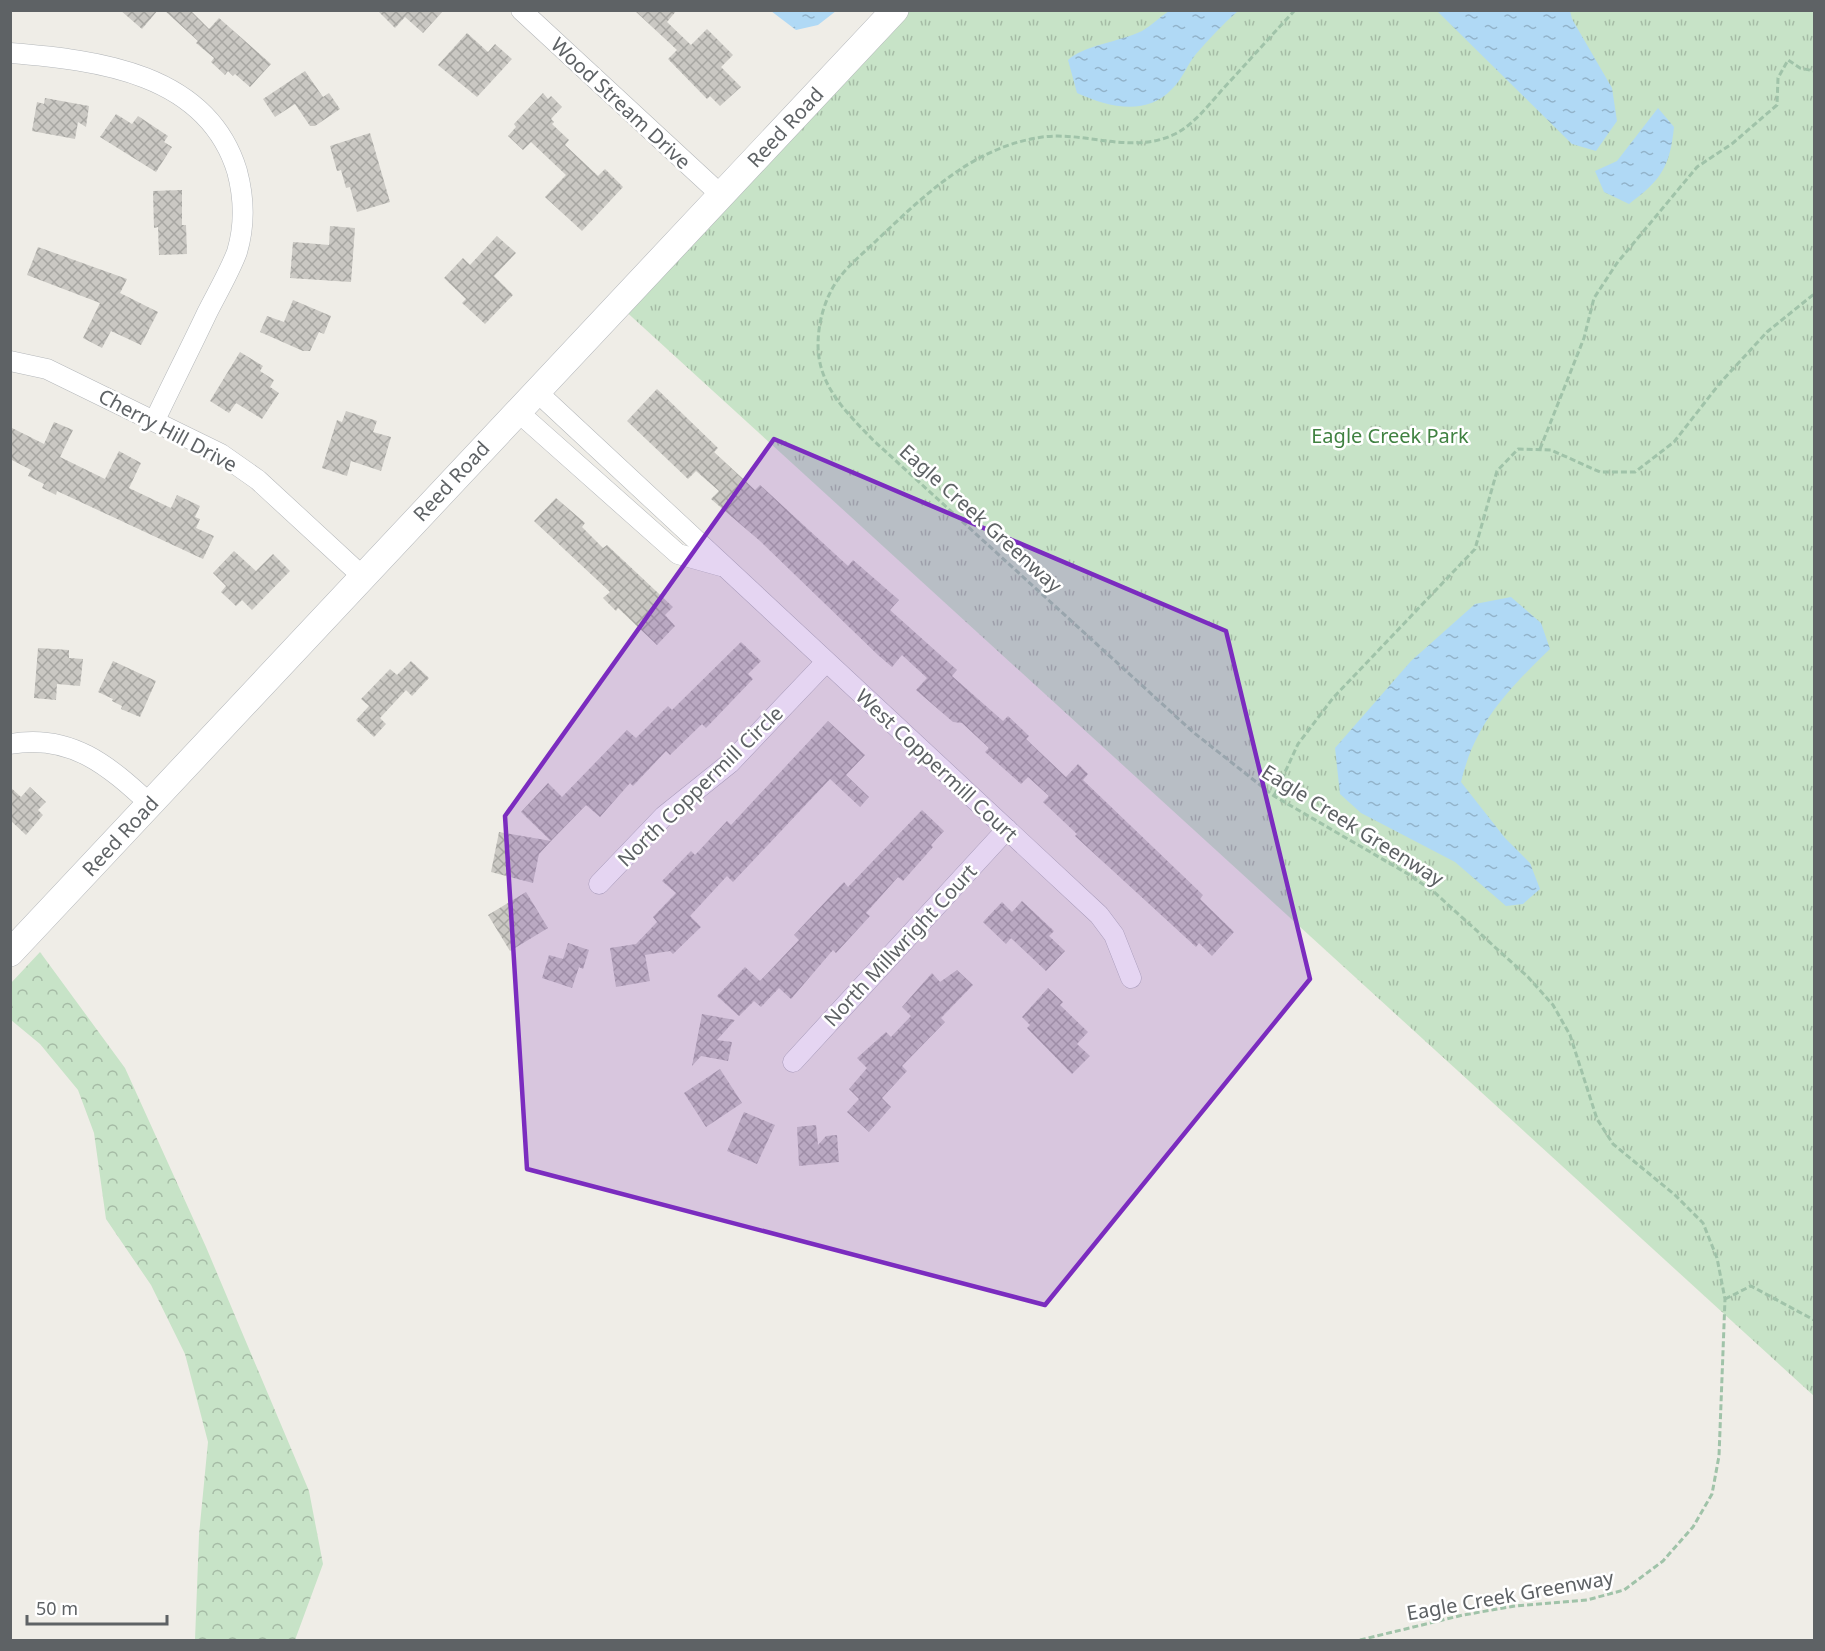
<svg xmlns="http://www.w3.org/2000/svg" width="1825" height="1651" viewBox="0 0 1825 1651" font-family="'Noto Sans',sans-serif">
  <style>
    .forest { fill: url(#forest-crowns) }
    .park { fill: url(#park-tufts) }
    .water { fill: url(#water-ripples) }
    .building { fill: url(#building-cross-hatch) }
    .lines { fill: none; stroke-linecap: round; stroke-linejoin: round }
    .street-casing { stroke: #b4b7ba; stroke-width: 21 }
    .secondary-casing { stroke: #b3b6ba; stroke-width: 28 }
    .path { stroke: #a0c3a9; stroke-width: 3; stroke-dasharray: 6 3; stroke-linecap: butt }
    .street { stroke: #fff; stroke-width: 20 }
    .secondary { stroke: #fff; stroke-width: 27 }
    .marked { fill: #7b2cbf; fill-opacity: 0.2; stroke: #7b2cbf; stroke-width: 4.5; stroke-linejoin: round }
    .labels { text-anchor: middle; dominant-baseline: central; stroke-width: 5; stroke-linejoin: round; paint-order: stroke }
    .street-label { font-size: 20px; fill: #5e6265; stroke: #fff }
    .park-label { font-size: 20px; fill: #408241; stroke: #fff }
  </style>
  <defs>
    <pattern id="forest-crowns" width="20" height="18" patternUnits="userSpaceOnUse" patternTransform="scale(1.5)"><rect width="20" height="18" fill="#c7e3c7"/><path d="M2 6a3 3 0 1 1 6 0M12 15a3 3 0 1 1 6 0" fill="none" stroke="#a5bba5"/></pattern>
    <pattern id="park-tufts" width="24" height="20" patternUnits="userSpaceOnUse" patternTransform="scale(1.5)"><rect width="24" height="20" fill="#c7e3c7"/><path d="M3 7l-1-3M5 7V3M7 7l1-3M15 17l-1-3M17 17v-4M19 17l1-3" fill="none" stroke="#a5bba5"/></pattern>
    <pattern id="water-ripples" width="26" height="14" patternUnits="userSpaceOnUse" patternTransform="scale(1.5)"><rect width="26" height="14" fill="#b0d9f5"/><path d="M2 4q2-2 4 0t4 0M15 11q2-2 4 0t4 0" fill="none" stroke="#92b3ca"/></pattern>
    <pattern id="building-cross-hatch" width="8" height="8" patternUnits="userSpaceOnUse" patternTransform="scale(1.5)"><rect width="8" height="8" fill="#cac8c3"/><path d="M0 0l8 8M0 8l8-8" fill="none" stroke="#a7a6a2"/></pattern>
  </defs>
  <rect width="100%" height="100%" fill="#efede7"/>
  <!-- forest -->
  <polygon class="forest" points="40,952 125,1068 206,1247 309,1491 323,1564 295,1640 195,1640 199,1535 208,1442 185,1354 151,1285 106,1219 94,1133 78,1090 40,1044 11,1020 11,983"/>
  <!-- park -->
  <polygon class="park" points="900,11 1814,11 1814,1396 621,307"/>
  <!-- water -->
  <g class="water">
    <polygon points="771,11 836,11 818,25 796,30"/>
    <path d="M1169,11H1238C1223,24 1209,39 1196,54C1187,65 1182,80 1172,89C1146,117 1108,107 1077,93L1068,60C1082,46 1122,41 1142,31C1152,25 1160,17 1169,11Z"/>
    <polygon points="1437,11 1570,11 1572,19 1612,88 1617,121 1596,151 1572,144"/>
    <path d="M1658,108L1674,127C1670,167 1661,180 1629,204L1604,192L1595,171L1617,161Z"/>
    <path d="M1511,597L1541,623L1550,649C1508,690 1475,723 1461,782L1505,838L1530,863L1540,889L1523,904L1506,906L1455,862L1361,813L1340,794L1335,748L1411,661L1475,604Z"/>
  </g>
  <!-- building -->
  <g class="building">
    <polygon points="120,10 158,10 142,29"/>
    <polygon points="164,10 190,10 209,29 219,18 271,64 250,87 235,74 233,76 228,71 225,75 211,62 214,58 196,43 198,41"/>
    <polygon points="377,10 444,10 423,33 405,17 395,28"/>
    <polygon points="634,10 677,10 667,22 691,45 707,29 733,55 721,67 741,87 720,106 710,96 707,99 668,59 677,50"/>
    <polygon points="467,33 488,52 495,44 512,59 477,97 438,65"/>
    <polygon points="305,71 323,97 329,93 340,109 315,126 310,126 295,104 275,117 263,99"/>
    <polygon points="543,93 548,99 551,96 562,107 551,119 554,122 552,124 569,140 565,145 598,176 605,169 623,187 582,231 545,197 566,175 531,142 523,150 508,136 516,127 514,124"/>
    <polygon points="45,98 89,106 86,127 78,122 75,139 32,131 37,102 44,104"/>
    <polygon points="116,114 132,124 138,116 168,136 164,142 172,147 156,172 100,137"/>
    <polygon points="370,133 390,202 357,212 350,187 346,188 341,170 337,171 330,146"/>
    <polygon points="182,190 182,225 186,225 187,254 159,255 158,227 154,228 153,191"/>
    <polygon points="330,226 355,228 351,282 290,278 293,242 329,245"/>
    <polygon points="497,236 516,253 494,276 513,295 485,324 462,303 466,299 444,278 463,258 470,265"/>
    <polygon points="38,247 127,279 120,293 158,312 141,345 111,331 102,348 83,338 100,303 27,275"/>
    <polygon points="293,300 331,316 324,334 319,332 310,351 303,351 260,332 267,316 284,322"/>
    <polygon points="240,352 263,366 260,371 274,380 270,387 279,393 262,419 236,403 229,413 210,401"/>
    <polygon points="657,389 718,448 714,452 755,490 760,485 848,566 853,560 899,600 890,610 957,670 952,676 1003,721 1008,716 1029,736 1026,739 1066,777 1078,764 1088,774 1083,780 1203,895 1200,899 1234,932 1212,956 1199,943 1196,947 1075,836 1077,834 1043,802 1049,796 1028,777 1021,784 985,752 989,748 962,723 953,722 916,690 927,678 902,655 892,667 878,655 760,541 711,499 719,491 696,471 688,479 627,421"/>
    <polygon points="346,411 377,421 373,432 391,437 381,471 351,461 347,476 322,468 337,420 342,422"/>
    <polygon points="54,422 73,430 60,457 105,479 119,451 141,463 129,488 171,508 177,495 200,506 195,517 200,519 196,528 214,536 203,559 57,491 56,495 42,488 44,484 28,476 31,470 10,459 10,427 44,444"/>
    <polygon points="556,498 585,523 582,527 603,548 607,545 673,607 665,615 675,626 657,645 618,608 616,611 603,598 610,592 534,521"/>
    <polygon points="234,551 256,571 273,554 290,571 252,610 242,600 236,606 221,592 226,586 213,573"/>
    <polygon points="741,642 761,661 748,674 753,679 706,728 702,724 670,755 666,751 633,786 630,783 600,817 586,805 551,841 521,812 548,783 562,797 627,730 636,738 668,706 672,710"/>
    <polygon points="38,648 69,650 69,658 83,659 80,686 57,684 56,700 34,698"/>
    <polygon points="113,661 156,681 140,717 121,709 122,706 112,701 113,699 98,692"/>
    <polygon points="411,661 429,678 412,696 406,690 380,718 386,724 374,737 356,720 369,706 361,699 390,669 397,675"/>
    <polygon points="828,721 865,755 846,775 869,797 860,807 830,779 733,882 727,876 690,916 701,927 673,954 670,951 645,955 650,981 616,987 610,948 636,944 657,922 653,917 676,893 662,881 691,851 695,855 727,821 731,825"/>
    <polygon points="10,787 21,797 30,787 46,802 38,810 43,815 26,835 10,820"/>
    <polygon points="922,810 944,831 931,845 933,847 903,881 898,877 866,913 870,916 836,953 833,950 791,999 779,988 761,1007 754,1001 739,1016 717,996 745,967 760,981 799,940 794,935 844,882 848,887"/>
    <polygon points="499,832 551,841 539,854 533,883 491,872"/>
    <polygon points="526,892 548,928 510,951 488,915"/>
    <polygon points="1022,901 1054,931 1049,936 1065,951 1046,971 1011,938 1006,944 983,922 1002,902 1012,912"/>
    <polygon points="568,943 589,950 583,969 579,967 572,988 542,978 549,955 563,959"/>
    <polygon points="957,970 973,985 941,1018 945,1022 902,1066 907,1071 882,1098 891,1107 869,1132 847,1112 859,1099 849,1089 867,1068 857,1058 886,1032 891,1037 911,1016 902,1007 932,973 940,982"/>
    <polygon points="1048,988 1063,1002 1060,1005 1088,1032 1077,1044 1090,1056 1072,1074 1027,1028 1030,1025 1022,1017"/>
    <polygon points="702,1014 735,1020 717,1040 732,1042 728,1061 701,1056 692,1066"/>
    <polygon points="720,1069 742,1103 706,1127 684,1093"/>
    <polygon points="744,1112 775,1125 757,1164 727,1151"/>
    <polygon points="816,1125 818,1145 826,1136 837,1135 839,1162 799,1166 797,1127"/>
  </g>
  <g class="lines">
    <!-- street casing -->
    <g class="street-casing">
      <g id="street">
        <polyline points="521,10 721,195"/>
        <path d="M10,53C98,60 207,73 237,171C244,197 245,225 237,252C229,273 217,293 207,313C190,349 172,384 155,420"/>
        <polyline points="10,361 47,369 221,454 258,480 362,576"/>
        <polyline points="536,391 1099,915 1114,935 1131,978"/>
        <polyline points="517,411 678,554 721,566"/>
        <path d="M10,744C71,733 109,766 150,804"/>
        <polyline points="599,884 664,816 730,763 826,662"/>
        <polyline points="793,1062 1007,829"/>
      </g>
    </g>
    <!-- secondary casing -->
    <g class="secondary-casing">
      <polyline id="secondary" points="10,953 895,10"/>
    </g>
    <!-- path -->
    <g class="path">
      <path d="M1295,10C1270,37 1246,64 1221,91C1208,106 1193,125 1175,134C1130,156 1083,129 1036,138C970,150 925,195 878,239C862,255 840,271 830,293C820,313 815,341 820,363C827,395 852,418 873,440L1193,732L1274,796L1408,874L1434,892L1528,977L1553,1005L1570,1035L1597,1119L1613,1144L1675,1195L1703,1223L1717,1258L1725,1299L1719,1456L1712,1494L1693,1527L1663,1561L1624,1590L1587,1600L1515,1606L1463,1615L1360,1640"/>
      <polyline points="1540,449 1584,338 1594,298 1617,263 1697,167 1733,143 1777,105 1778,78 1788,60 1800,68 1814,71"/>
      <polyline points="1274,796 1298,744 1333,698 1475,549 1497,471 1518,449 1551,450 1600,472 1635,472 1674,442 1720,383 1767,332 1814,294"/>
      <polyline points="1725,1299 1751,1286 1814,1320"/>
    </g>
    <!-- street -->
    <use href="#street" class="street"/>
    <!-- secondary -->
    <use href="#secondary" class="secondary"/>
  </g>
  <!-- marked area -->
  <path class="marked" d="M774,439L1226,631L1310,979L1045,1305L527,1169L505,816Z"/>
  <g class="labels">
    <!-- street labels -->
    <g class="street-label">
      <text transform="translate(621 103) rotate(43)">Wood Stream Drive</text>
      <text transform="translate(785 127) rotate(-47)">Reed Road</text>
      <text transform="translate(168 430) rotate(28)">Cherry Hill Drive</text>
      <text transform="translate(451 481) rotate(-47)">Reed Road</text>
      <text transform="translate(981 518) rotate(42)">Eagle Creek Greenway</text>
      <text transform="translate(937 765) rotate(43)">West Coppermill Court</text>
      <text transform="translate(700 786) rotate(-44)">North Coppermill Circle</text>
      <text transform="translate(1353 825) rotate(32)">Eagle Creek Greenway</text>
      <text transform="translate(120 836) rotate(-47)">Reed Road</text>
      <text transform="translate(900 945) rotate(-47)">North Millwright Court</text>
      <text transform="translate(1510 1595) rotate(-10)">Eagle Creek Greenway</text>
    </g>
    <!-- park labels -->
    <g class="park-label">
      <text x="1390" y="435">Eagle Creek Park</text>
    </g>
  </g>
  <!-- border -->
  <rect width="1825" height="1651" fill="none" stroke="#5e6265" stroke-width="24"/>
  <!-- scale -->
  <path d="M27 1615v9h140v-9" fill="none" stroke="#5e6265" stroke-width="3"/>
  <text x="36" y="1615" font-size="18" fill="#5e6265" stroke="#ffffff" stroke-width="4.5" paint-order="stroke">50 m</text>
</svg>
